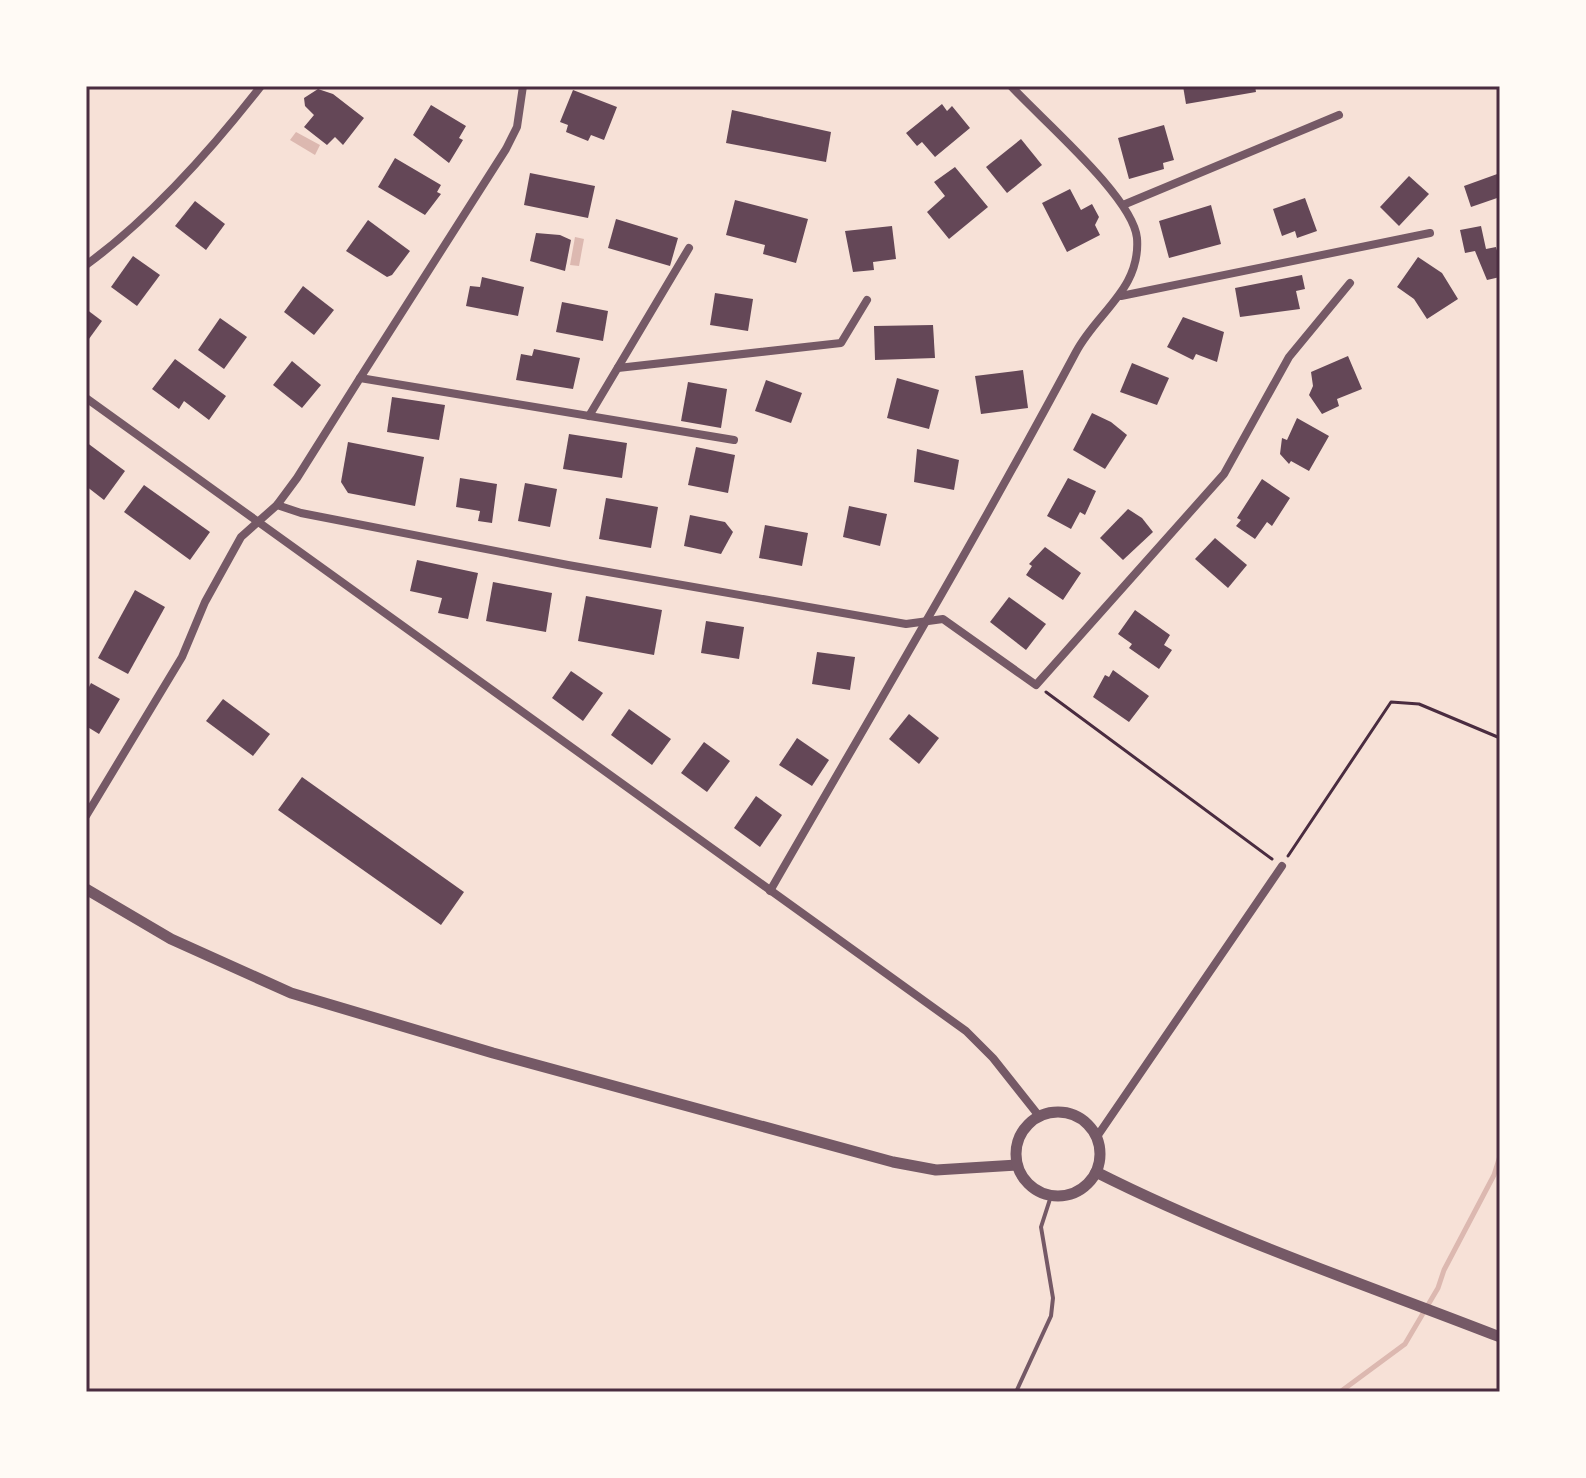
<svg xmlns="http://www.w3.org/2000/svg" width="1586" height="1478" viewBox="0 0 1586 1478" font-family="'Archivo Narrow',sans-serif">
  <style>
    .water { fill: #dcb8b0 }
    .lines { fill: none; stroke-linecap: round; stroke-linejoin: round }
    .stream { stroke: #dcb8b0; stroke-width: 5 }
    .building { fill: #644757 }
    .path { stroke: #4a2c40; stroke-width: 3 }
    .service { stroke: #755966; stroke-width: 4 }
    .minor { stroke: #755966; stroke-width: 8 }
    .tertiary { stroke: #755966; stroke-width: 11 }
    .neatline { fill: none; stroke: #4a2c40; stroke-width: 3 }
  </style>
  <rect width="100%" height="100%" fill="#f7e1d7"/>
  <!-- water -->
  <g class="water">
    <polygon points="296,132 320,145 315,155 290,140"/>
    <polygon points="575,237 584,239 579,266 570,265"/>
  </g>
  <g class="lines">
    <!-- stream -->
    <polyline class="stream" points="1340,1392 1405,1344 1438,1288 1444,1270 1494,1175 1500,1156"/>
  </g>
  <!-- building -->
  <g class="building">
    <polygon points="1183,86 1255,86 1256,92 1186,104"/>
    <polygon points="318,89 333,94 364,118 343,145 335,137 327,145 304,127 314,115 305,106 304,98"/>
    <polygon points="573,90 617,107 604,140 591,135 588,141 566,132 568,125 560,122"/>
    <polygon points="942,104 947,111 952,106 970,128 935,157 922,142 917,146 906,133"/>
    <polygon points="431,105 466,126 459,138 463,140 449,163 413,135"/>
    <polygon points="732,110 831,132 826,162 726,143"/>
    <polygon points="1164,125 1174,160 1163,163 1164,169 1129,179 1118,138"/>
    <polygon points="1021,139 1042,165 1007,193 986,167"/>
    <polygon points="395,158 441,185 437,192 441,194 425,215 378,187"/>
    <polygon points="955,167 988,207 949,239 927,212 945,196 934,182"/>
    <polygon points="530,173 595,186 588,218 524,205"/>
    <polygon points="1500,173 1500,197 1471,207 1464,186"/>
    <polygon points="1409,176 1429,194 1399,226 1380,207"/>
    <polygon points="1070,189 1081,210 1092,204 1099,217 1095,225 1100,235 1067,252 1042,203"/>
    <polygon points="1305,198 1317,231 1297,238 1295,231 1282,236 1273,209"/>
    <polygon points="735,200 808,219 796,263 763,254 765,245 726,235"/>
    <polygon points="195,201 225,224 206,250 175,226"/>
    <polygon points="1211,205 1221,244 1169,258 1159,221"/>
    <polygon points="616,219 678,238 670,266 608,248"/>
    <polygon points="368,220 410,251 392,275 387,277 346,251"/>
    <polygon points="892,226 896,259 873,262 874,270 853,272 845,231"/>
    <polygon points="1481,226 1486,249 1496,247 1500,261 1500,277 1487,280 1475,251 1465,253 1460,230"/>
    <polygon points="536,233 560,235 571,240 565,271 530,261"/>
    <polygon points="133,256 160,275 137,306 111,287"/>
    <polygon points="1418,257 1442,273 1458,299 1427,319 1414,299 1397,287"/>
    <polygon points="1302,275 1305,289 1296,291 1300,309 1240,317 1235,288"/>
    <polygon points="482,277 524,287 518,316 466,306 470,286 480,287"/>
    <polygon points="303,286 334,310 314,335 284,312"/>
    <polygon points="715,293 753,299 748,331 710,325"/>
    <polygon points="562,302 608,311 603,341 556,332"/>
    <polygon points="86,309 102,321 86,343"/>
    <polygon points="1183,317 1224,332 1217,362 1196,354 1193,360 1167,347"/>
    <polygon points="220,318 247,337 224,369 198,350"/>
    <polygon points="933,325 935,358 875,360 874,326"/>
    <polygon points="534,349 580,358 573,389 516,380 521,354 532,356"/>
    <polygon points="1348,356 1362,389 1337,399 1339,406 1322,414 1309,395 1313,386 1311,372"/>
    <polygon points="175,359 226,396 209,420 184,401 179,409 152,389"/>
    <polygon points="292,361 321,385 302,408 273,385"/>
    <polygon points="1132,363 1169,378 1157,405 1120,392"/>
    <polygon points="1023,370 1028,408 981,414 975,376"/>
    <polygon points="897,378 939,390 929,429 887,418"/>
    <polygon points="766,380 802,393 791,423 755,411"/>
    <polygon points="688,382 727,389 721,428 681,421"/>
    <polygon points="392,397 445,405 439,440 387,432"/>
    <polygon points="1092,413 1111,422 1127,435 1105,469 1073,450"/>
    <polygon points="1297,418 1329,436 1309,471 1291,461 1289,464 1280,454 1282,438 1287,440"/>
    <polygon points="569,434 627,443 622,478 563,469"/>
    <polygon points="86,442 125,471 104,500 86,486"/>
    <polygon points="348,442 424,457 415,506 348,493 341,482"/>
    <polygon points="696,447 735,455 728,493 688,485"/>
    <polygon points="917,449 959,460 954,490 914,482"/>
    <polygon points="460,478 497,484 492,523 478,521 480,511 456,507"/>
    <polygon points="1068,478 1096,491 1085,515 1080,512 1071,529 1047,516"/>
    <polygon points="1262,479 1290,498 1272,526 1267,522 1255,539 1236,526 1241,520 1237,518"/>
    <polygon points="525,483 557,489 550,527 518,521"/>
    <polygon points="144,485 210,532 190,560 124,512"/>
    <polygon points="606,498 658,507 651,548 599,539"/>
    <polygon points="849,506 887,514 880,546 843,537"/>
    <polygon points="1128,509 1142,518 1153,532 1123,560 1100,538"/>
    <polygon points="690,515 725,522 733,532 721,554 684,546"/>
    <polygon points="765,525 808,533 802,566 759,558"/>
    <polygon points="1215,538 1247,565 1228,588 1195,559"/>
    <polygon points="1045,547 1081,573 1063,600 1026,575 1032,566 1029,564"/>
    <polygon points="417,560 478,573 468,619 438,613 442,598 410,591"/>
    <polygon points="493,582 552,593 546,632 486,621"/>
    <polygon points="135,590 165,607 128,674 98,658"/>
    <polygon points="586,596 662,610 654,655 578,641"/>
    <polygon points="1009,597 1046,624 1026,650 990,622"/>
    <polygon points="1135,610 1170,635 1164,645 1172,650 1159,669 1129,648 1132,644 1118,634"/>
    <polygon points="706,621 744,627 739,659 701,653"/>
    <polygon points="817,652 855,657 850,690 812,684"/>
    <polygon points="1113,670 1149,696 1129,722 1093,697 1105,675 1109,677"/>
    <polygon points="571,671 603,693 583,721 552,698"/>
    <polygon points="91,683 120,699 99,734 86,726 86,693"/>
    <polygon points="223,699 270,734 253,756 206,721"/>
    <polygon points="629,709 671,739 652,765 611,735"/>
    <polygon points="909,714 939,738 919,764 889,739"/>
    <polygon points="797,738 829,760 812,786 779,765"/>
    <polygon points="704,742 730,761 707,792 681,773"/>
    <polygon points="302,777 464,892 441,925 278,810"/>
    <polygon points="756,796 782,815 760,847 734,828"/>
  </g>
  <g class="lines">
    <!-- path -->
    <g class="path">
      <polyline points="1046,692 1272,859"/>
      <polyline points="1288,856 1391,702 1419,704 1500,738"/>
    </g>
    <!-- service -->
    <polyline class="service" points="1016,1392 1051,1316 1053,1298 1041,1227 1051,1196"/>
    <!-- minor -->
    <g class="minor">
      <polyline points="1123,205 1339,115"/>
      <path d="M86,265C152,217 211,150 261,86"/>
      <polyline points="1121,296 1430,233"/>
      <polyline points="618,368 841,343 867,300"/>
      <polyline points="360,378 506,149 517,127 523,86"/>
      <polyline points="86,398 966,1031 993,1058 1039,1116"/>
      <polyline points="589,416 689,248"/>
      <polyline points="277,505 301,513 568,565 906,624 943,619 1036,685 1224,474 1289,357 1350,283"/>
      <polyline points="86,816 182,657 205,602 241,537 277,505 297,478 360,378 734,440"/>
      <path d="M770,891C873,712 979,534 1076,352C1097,312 1141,289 1137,238C1133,197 1041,119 1011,86"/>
      <polyline points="1096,1138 1282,866"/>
    </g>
    <!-- tertiary -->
    <g class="tertiary">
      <polyline points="86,889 171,939 291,993 493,1053 893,1162 936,1170 1017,1165"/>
      <circle cx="1058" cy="1154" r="42"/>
      <path d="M1096,1172C1227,1238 1364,1284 1500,1337"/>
    </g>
  </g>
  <!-- border -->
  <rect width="1586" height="1478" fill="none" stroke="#fffaf5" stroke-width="176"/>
  <rect x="88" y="88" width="1410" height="1302" class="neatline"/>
</svg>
